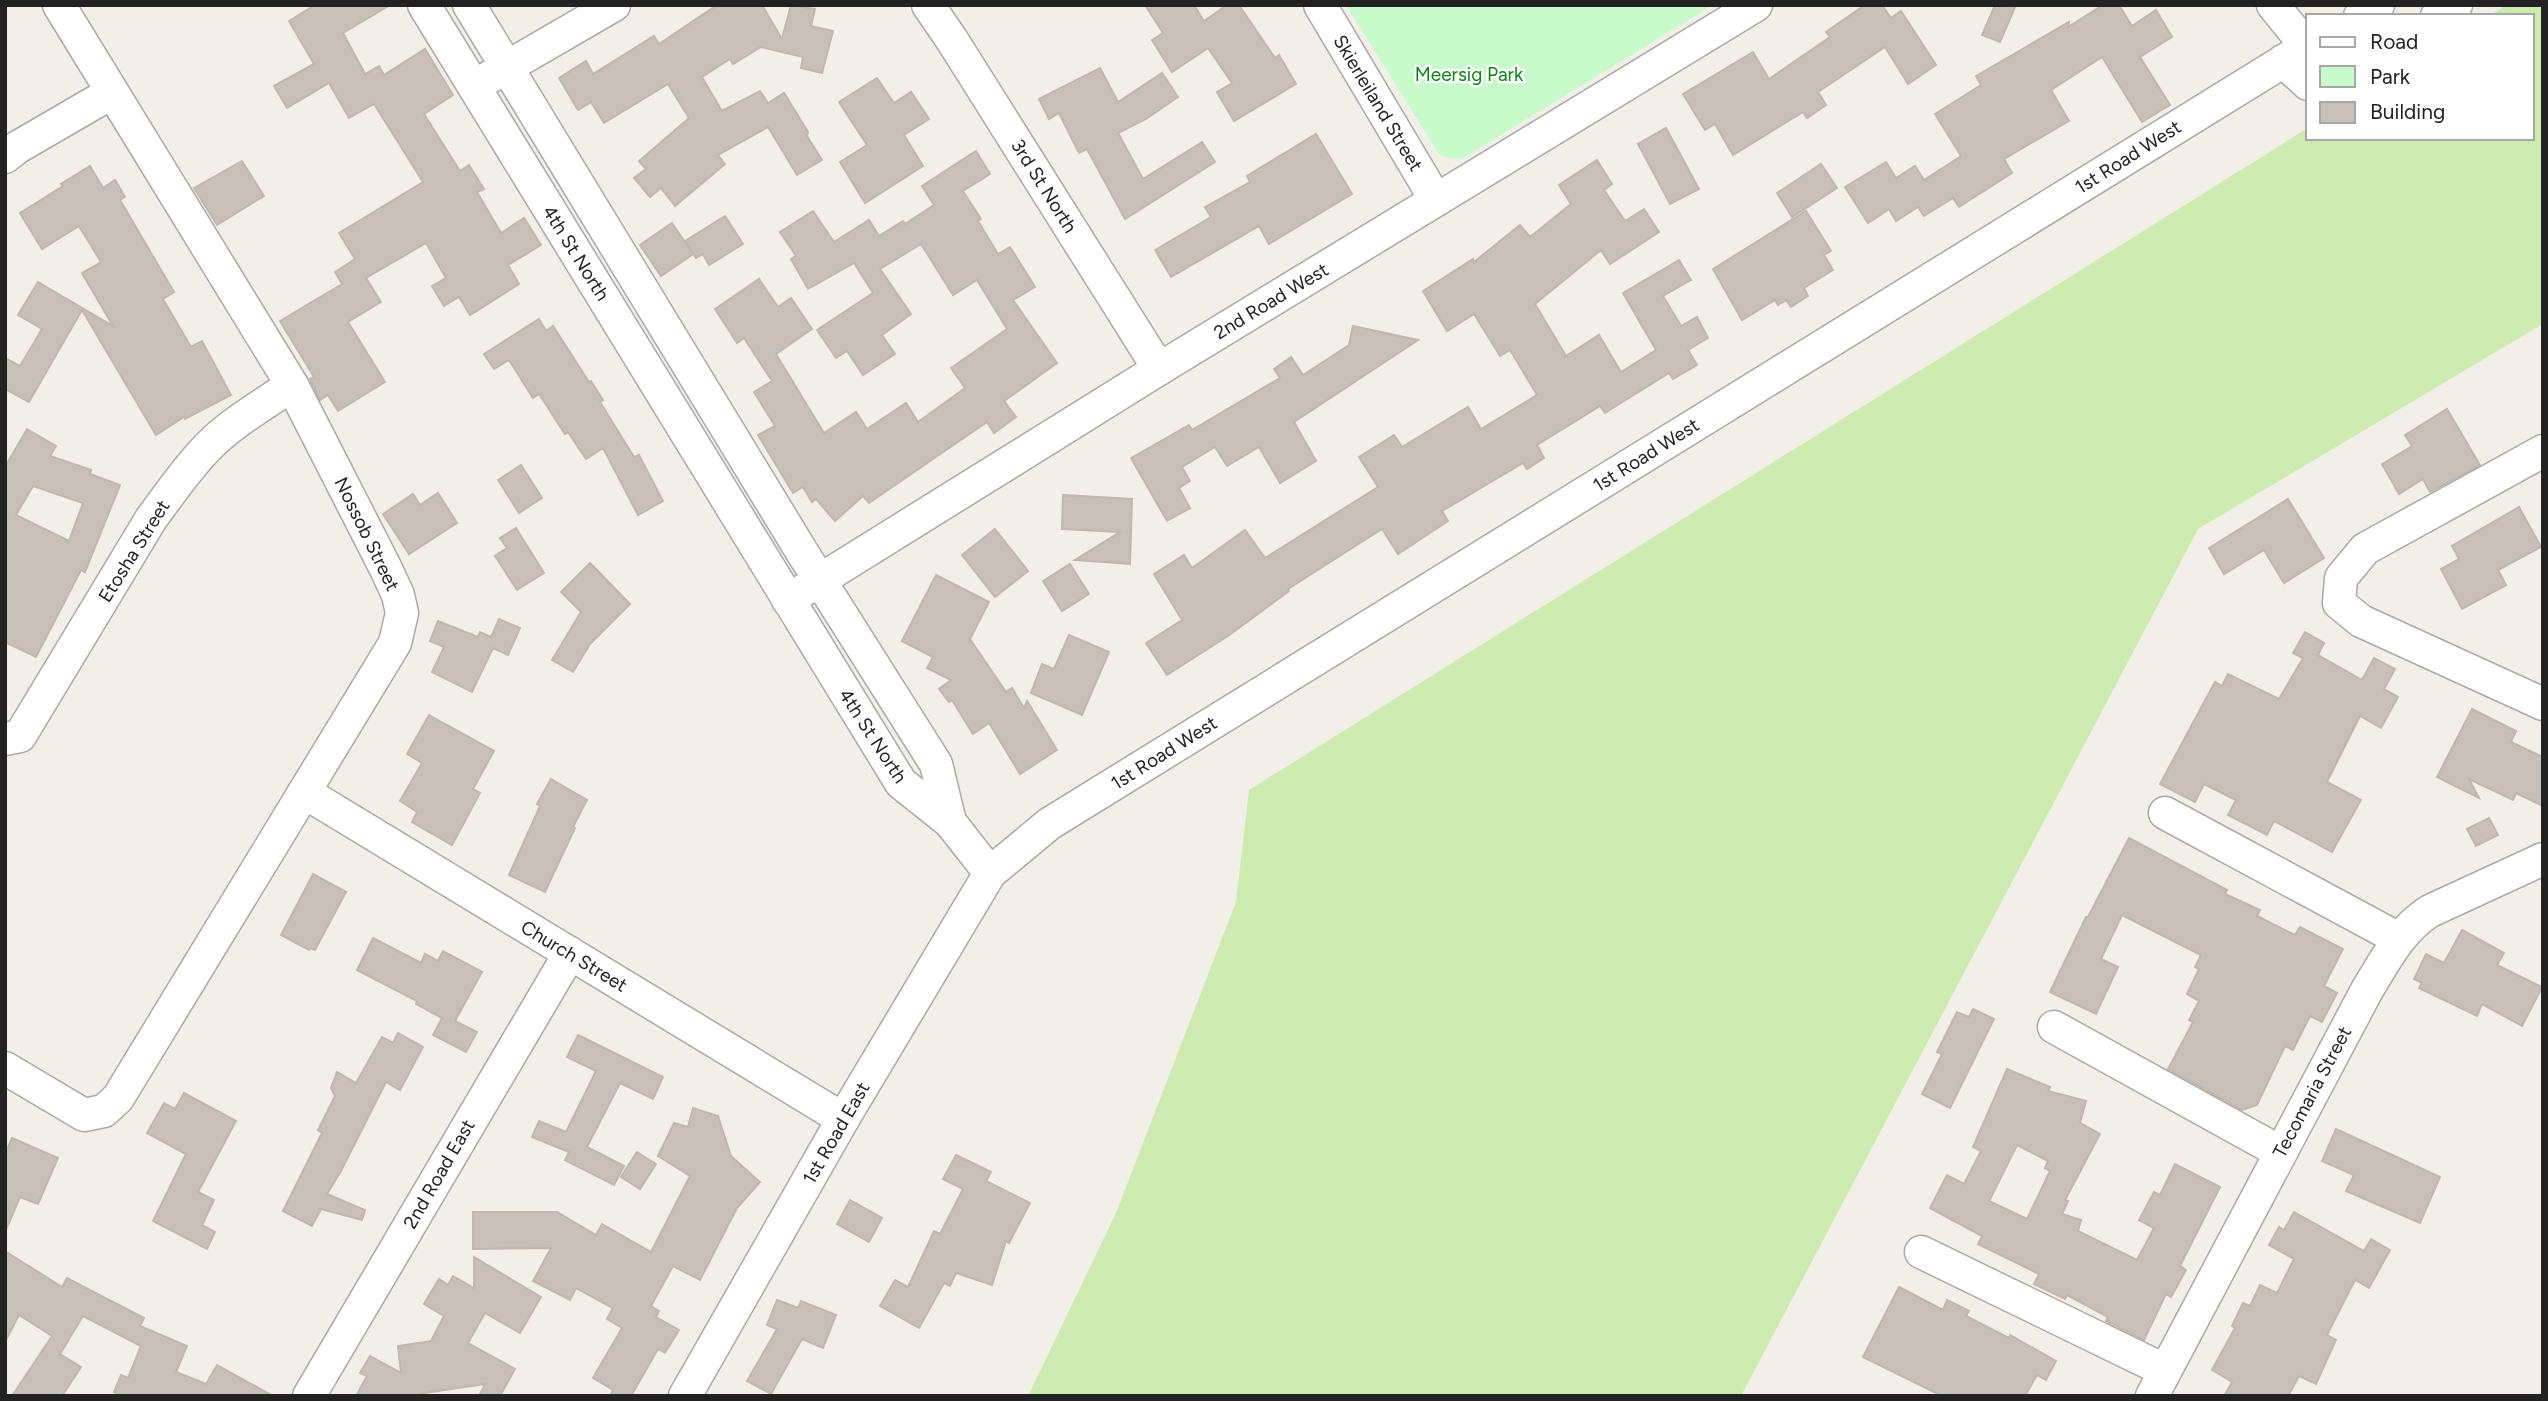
<svg xmlns="http://www.w3.org/2000/svg" width="2548" height="1401" viewBox="0 0 2548 1401" font-family="Figtree,sans-serif">
  <style>
    .grass { fill: #cdebb0 }
    .park { fill: #c8facc }
    .building { fill: #c7bfb8; stroke: #c4b6ab; stroke-width: 2; fill-rule: evenodd }
    .lines { fill: none; stroke-linecap: round; stroke-linejoin: round }
    .minor-casing { stroke: #a9a9a9; stroke-width: 35 }
    .minor { stroke: #fff; stroke-width: 32 }
    .labels { text-anchor: middle; dominant-baseline: central; stroke-width: 5; stroke-linejoin: round; paint-order: stroke }
    .park-label { font-size: 19px; fill: #0c8416; stroke: #fff }
    .street-label { font-size: 19px; fill: #222; stroke: #fff }
  </style>
  <rect width="100%" height="100%" fill="#f2efe9"/>
  <!-- grass -->
  <polygon class="grass" points="2506,5 2543,5 2543,324 2198,529 1741,1396 1028,1396 1116,1213 1236,902 1249,790 2308,128 2308,138 2532,138 2532,16 2489,16"/>
  <!-- park -->
  <path class="park" d="M1346,5H1713L1463,158C1453,159 1448,159 1439,154Z"/>
  <!-- building -->
  <g class="building">
    <polygon points="315,5 390,5 343,33 365,74 379,66 384,75 425,49 453,95 424,114 460,171 469,165 484,189 477,192 501,233 524,218 541,245 508,265 519,284 470,315 459,297 444,306 432,286 446,278 426,243 366,278 381,302 348,322 385,382 338,411 328,395 320,400 310,379 314,377 280,321 342,284 335,272 355,259 339,233 423,182 374,104 349,118 329,83 287,108 274,86 314,64 289,21"/>
    <polygon points="717,5 762,5 782,39 791,5 815,9 811,26 833,31 822,73 801,68 803,57 761,47 733,64 730,59 702,77 722,111 760,91 768,103 784,93 808,132 807,136 822,160 797,175 768,127 718,155 725,164 675,206 661,188 650,197 634,178 646,169 639,161 689,118 668,84 604,123 591,102 578,110 559,78 586,61 593,74 654,36 659,44"/>
    <polygon points="1145,5 1194,5 1204,21 1227,5 1239,5 1275,58 1279,55 1296,84 1234,121 1217,92 1232,83 1208,48 1172,72 1152,40 1163,33"/>
    <polygon points="1865,5 1882,5 1891,18 1901,11 1936,65 1908,84 1885,47 1818,92 1826,105 1807,118 1803,112 1733,155 1715,124 1705,130 1683,94 1753,52 1769,79 1830,37 1826,32"/>
    <polygon points="1995,5 2016,5 2000,42 1982,35"/>
    <polygon points="2103,5 2119,5 2132,26 2156,10 2172,37 2140,57 2170,105 2142,122 2102,57 2051,90 2069,121 2004,159 2012,173 1959,207 1953,198 1924,216 1918,207 1896,221 1889,209 1868,223 1845,187 1886,162 1896,178 1915,166 1924,180 1961,156 1935,114 1981,85 1976,76 2069,22 2068,27"/>
    <polygon points="1100,68 1118,102 1162,73 1178,97 1146,119 1118,133 1143,179 1202,142 1215,162 1125,219 1087,149 1079,153 1059,113 1049,119 1039,99"/>
    <polygon points="877,78 894,103 911,92 929,119 904,135 923,166 865,203 840,162 867,145 839,102"/>
    <polygon points="1666,128 1699,189 1670,204 1638,144"/>
    <polygon points="1316,134 1352,194 1269,244 1259,226 1171,277 1155,250 1211,217 1205,207 1250,182 1247,176"/>
    <polygon points="976,151 990,174 963,191 981,219 978,221 998,254 1010,247 1035,287 1013,300 1057,363 1004,401 1016,417 994,433 987,422 869,503 863,496 835,521 816,499 812,502 803,487 793,493 758,435 775,426 754,392 772,381 744,338 737,343 715,309 759,279 778,307 791,298 812,329 776,354 824,433 856,412 867,429 906,403 918,422 965,388 951,368 1007,329 977,280 953,295 921,244 880,269 911,314 882,335 895,354 863,375 847,351 836,358 817,330 873,293 854,263 808,289 791,259 796,256 780,232 813,211 834,242 869,220 879,236 903,221 905,224 934,205 922,186"/>
    <polygon points="1597,160 1612,184 1604,190 1625,221 1644,209 1659,232 1610,264 1601,250 1535,304 1566,356 1599,335 1621,372 1656,350 1623,293 1679,260 1691,280 1663,296 1681,326 1697,317 1708,338 1688,350 1697,365 1673,379 1669,373 1605,413 1600,406 1537,445 1544,458 1527,469 1523,463 1442,511 1448,521 1398,554 1382,529 1288,589 1289,591 1228,636 1167,675 1146,643 1182,620 1154,574 1184,555 1192,568 1245,530 1265,558 1378,487 1359,457 1394,435 1402,447 1468,407 1481,429 1537,395 1510,350 1500,356 1474,314 1447,331 1423,291 1473,259 1474,262 1520,225 1530,237 1571,204 1559,185"/>
    <polygon points="242,161 264,196 217,225 194,188"/>
    <polygon points="1821,164 1837,188 1792,217 1777,193"/>
    <polygon points="90,166 103,188 115,180 125,197 120,200 174,292 163,299 191,347 202,341 231,395 185,419 184,417 156,435 82,310 29,402 5,389 5,358 20,366 42,329 18,315 38,282 113,326 82,273 101,262 79,226 42,249 20,213 63,186 61,184"/>
    <polygon points="1806,211 1831,251 1824,255 1833,270 1804,288 1808,296 1791,307 1786,300 1778,305 1775,300 1742,320 1713,269"/>
    <polygon points="725,216 743,244 709,265 703,254 696,258 685,241"/>
    <polygon points="672,223 693,254 661,276 640,245"/>
    <polygon points="539,319 546,331 553,326 589,382 591,381 603,400 600,402 634,457 639,455 663,501 638,515 603,448 586,459 568,432 565,434 539,394 533,398 509,360 494,369 484,354"/>
    <polygon points="1353,326 1418,340 1294,422 1316,461 1280,483 1259,447 1227,466 1215,447 1182,467 1190,481 1179,488 1190,508 1167,521 1131,458 1189,425 1192,430 1280,378 1274,369 1291,357 1303,375 1349,345"/>
    <polygon points="2447,409 2480,465 2430,492 2423,479 2399,494 2382,464 2412,446 2405,435"/>
    <path d="M27,429L56,446L50,456L91,470L90,474L120,485L85,572L81,570L36,657L5,642V467ZM33,486L83,503L69,541L16,515Z"/>
    <polygon points="521,465 542,498 519,513 498,480"/>
    <polygon points="438,493 457,523 409,554 383,514 413,494 420,505"/>
    <polygon points="1063,495 1132,499 1130,564 1075,560 1120,532 1062,529"/>
    <polygon points="2288,499 2324,558 2284,583 2264,550 2224,574 2209,548"/>
    <polygon points="2519,507 2541,547 2498,570 2506,585 2462,609 2441,569 2459,559 2452,546"/>
    <polygon points="516,528 544,573 517,590 495,556 507,548 500,538"/>
    <polygon points="995,529 1028,571 995,597 962,555"/>
    <polygon points="590,563 630,604 590,644 573,672 552,660 581,612 561,592"/>
    <polygon points="1070,564 1089,594 1062,611 1043,581"/>
    <polygon points="936,575 989,602 970,639 1006,692 1012,688 1024,708 1027,701 1057,750 1020,774 989,723 973,734 952,700 949,702 939,689 951,680 927,668 933,657 902,641"/>
    <polygon points="499,619 520,628 508,655 493,648 472,692 432,672 444,647 430,641 438,621 478,637 480,632 491,637"/>
    <polygon points="2305,632 2324,643 2318,655 2362,680 2374,658 2395,669 2384,689 2398,697 2381,728 2360,716 2327,782 2361,800 2332,852 2274,821 2267,835 2228,815 2236,800 2204,784 2195,802 2160,784 2215,682 2222,686 2228,674 2279,699 2303,658 2293,653"/>
    <polygon points="1069,635 1109,652 1082,715 1031,693 1042,664 1054,669"/>
    <polygon points="2472,709 2516,731 2511,742 2543,757 2543,806 2516,793 2513,800 2469,779 2479,798 2437,777"/>
    <polygon points="429,715 494,751 473,789 480,793 452,845 412,822 417,812 400,801 422,763 407,754"/>
    <polygon points="551,779 587,800 573,827 575,828 545,892 509,875 540,806 537,804"/>
    <polygon points="2489,818 2498,835 2476,846 2467,829"/>
    <polygon points="2129,838 2227,890 2225,894 2260,910 2257,916 2295,935 2300,927 2343,949 2324,986 2337,993 2322,1022 2310,1016 2293,1050 2285,1046 2257,1105 2242,1110 2168,1069 2193,1022 2189,1020 2199,1001 2187,994 2199,969 2195,967 2201,955 2122,915 2101,959 2118,967 2096,1014 2050,992 2086,917 2088,917"/>
    <polygon points="313,874 346,892 315,950 310,948 309,950 281,935"/>
    <polygon points="2462,930 2504,953 2497,965 2542,987 2522,1026 2482,1004 2477,1016 2419,988 2422,983 2414,979 2426,954 2444,963"/>
    <polygon points="373,938 421,963 425,954 438,961 443,951 482,972 455,1021 477,1032 466,1052 433,1035 442,1018 416,1004 417,1001 357,970"/>
    <polygon points="1973,1009 1994,1019 1950,1108 1922,1094 1942,1054 1937,1052 1957,1012 1969,1017"/>
    <polygon points="398,1033 423,1047 400,1090 386,1082 341,1171 327,1194 365,1210 362,1220 321,1209 312,1226 283,1211 322,1133 318,1130 335,1096 331,1088 337,1072 356,1083 382,1037 393,1043"/>
    <polygon points="578,1035 663,1077 653,1099 620,1083 587,1147 624,1166 614,1185 565,1160 569,1152 532,1137 539,1121 566,1132 596,1071 567,1057"/>
    <path d="M2007,1069L2050,1087L2048,1091L2086,1101L2080,1123L2100,1134L2065,1200L2068,1201L2062,1214L2081,1220L2078,1231L2137,1260L2154,1228L2139,1220L2154,1192L2160,1195L2175,1164L2220,1187L2180,1266L2186,1270L2171,1297L2166,1294L2144,1340L2106,1321L2108,1317L2067,1295L2065,1299L2034,1284L2039,1274L1978,1244L1982,1236L1930,1208L1947,1175L1964,1184L1981,1151L1973,1147ZM2017,1145L2048,1161L2045,1168L2050,1171L2027,1219L1989,1201Z"/>
    <polygon points="184,1093 236,1121 198,1192 214,1200 202,1225 215,1232 207,1249 153,1221 186,1154 147,1133 164,1103 175,1109"/>
    <polygon points="693,1108 718,1116 731,1156 760,1182 737,1208 700,1280 673,1266 651,1306 659,1311 656,1317 679,1330 665,1353 658,1349 631,1396 610,1396 613,1390 593,1378 622,1328 607,1319 613,1308 576,1288 570,1300 533,1281 551,1248 473,1249 473,1212 557,1212 596,1235 602,1224 651,1252 690,1176 658,1156 674,1123 688,1127"/>
    <polygon points="2336,1129 2440,1177 2420,1223 2346,1191 2354,1175 2322,1161"/>
    <polygon points="12,1138 58,1158 38,1204 20,1197 5,1232 5,1154"/>
    <polygon points="637,1152 656,1164 640,1189 621,1177"/>
    <polygon points="956,1155 991,1172 986,1181 1030,1203 1009,1243 1006,1241 992,1285 956,1273 950,1286 944,1283 919,1328 880,1306 895,1280 908,1287 934,1231 940,1234 963,1189 943,1179"/>
    <polygon points="850,1200 882,1218 869,1242 837,1224"/>
    <polygon points="2294,1212 2364,1251 2371,1239 2390,1250 2369,1288 2355,1280 2327,1335 2336,1340 2316,1384 2299,1376 2288,1396 2224,1396 2232,1382 2212,1370 2235,1328 2232,1326 2243,1303 2250,1306 2260,1285 2277,1293 2294,1259 2269,1245 2279,1227 2284,1230"/>
    <polygon points="5,1251 62,1287 67,1278 144,1318 140,1326 187,1346 176,1372 206,1384 217,1365 273,1396 122,1396 114,1392 121,1375 128,1378 141,1346 83,1316 60,1354 81,1367 62,1396 12,1396 52,1336 19,1315 5,1342"/>
    <polygon points="474,1257 541,1297 520,1333 485,1313 468,1343 515,1369 500,1396 479,1396 485,1384 418,1394 418,1396 356,1396 367,1376 360,1373 370,1356 401,1373 398,1346 431,1341 444,1316 424,1304 439,1279 448,1285 453,1276 474,1288"/>
    <polygon points="1899,1287 1943,1310 1947,1300 1969,1311 1966,1316 2009,1338 2010,1335 2056,1361 2046,1380 2037,1375 2025,1396 1942,1396 1863,1357"/>
    <polygon points="777,1300 798,1308 801,1301 836,1315 823,1348 802,1339 771,1394 747,1381 777,1329 767,1325"/>
  </g>
  <g class="lines">
    <!-- minor casing -->
    <g class="minor-casing">
      <g id="minor">
        <polyline points="424,5 901,783 950,822 990,873"/>
        <polyline points="469,5 802,552 936,764 950,822"/>
        <polyline points="928,5 952,40 1159,369"/>
        <polyline points="1320,5 1436,200"/>
        <polyline points="2273,5 2307,47"/>
        <polyline points="2360,16 2378,5"/>
        <polyline points="2437,16 2456,5"/>
        <polyline points="2283,61 2308,84"/>
        <polyline points="488,78 614,5"/>
        <polyline points="5,157 18,147 111,93"/>
        <polyline points="2543,451 2365,549 2341,578 2339,603 2361,621 2543,704"/>
        <polyline points="788,600 1159,369 1756,5"/>
        <path d="M5,739L20,736L151,519C168,496 185,471 205,450C229,424 263,405 292,385"/>
        <polyline points="304,792 843,1119"/>
        <polyline points="2165,813 2399,939"/>
        <polyline points="2054,1027 2280,1152"/>
        <polyline points="5,1068 84,1115 104,1111 118,1098 395,643 402,613 398,595 386,569 292,385 59,5"/>
        <polyline points="1921,1252 2164,1370"/>
        <polyline points="309,1396 570,953"/>
        <polyline points="685,1396 843,1119 990,873 1049,824 2308,46"/>
        <path d="M2152,1396L2367,990C2385,961 2400,930 2430,911L2543,859"/>
      </g>
    </g>
    <!-- minor -->
    <use href="#minor" class="minor"/>
  </g>
  <g class="labels">
    <!-- park labels -->
    <g class="park-label">
      <text x="1469" y="74">Meersig Park</text>
    </g>
    <!-- street labels -->
    <g class="street-label">
      <text transform="translate(1378 103) rotate(59)">Skierleiland Street</text>
      <text transform="translate(2128 157) rotate(-32)">1st Road West</text>
      <text transform="translate(1044 186) rotate(58)">3rd St North</text>
      <text transform="translate(576 253) rotate(58)">4th St North</text>
      <text transform="translate(1271 301) rotate(-31)">2nd Road West</text>
      <text transform="translate(1646 455) rotate(-32)">1st Road West</text>
      <text transform="translate(367 534) rotate(64)">Nossob Street</text>
      <text transform="translate(134 551) rotate(-58)">Etosha Street</text>
      <text transform="translate(873 736) rotate(57)">4th St North</text>
      <text transform="translate(1164 753) rotate(-32)">1st Road West</text>
      <text transform="translate(574 956) rotate(31)">Church Street</text>
      <text transform="translate(2312 1092) rotate(-62)">Tecomaria Street</text>
      <text transform="translate(836 1133) rotate(-60)">1st Road East</text>
      <text transform="translate(439 1174) rotate(-60)">2nd Road East</text>
    </g>
  </g>
  <!-- border -->
  <rect width="2548" height="1401" fill="none" stroke="#222222" stroke-width="14"/>
  <!-- legend -->
  <rect x="2306" y="14" width="228" height="126" fill="#ffffff" stroke="#a7a7a7" stroke-width="2"/>
  <rect x="2320" y="37" width="35" height="10" fill="#ffffff" stroke="#a7a7a7" stroke-width="2"/>
  <text x="2370" y="49" font-size="21" fill="#222222">Road</text>
  <rect x="2320" y="66" width="35" height="21" fill="#c8facc" stroke="#a7a7a7" stroke-width="2"/>
  <text x="2370" y="84" font-size="21" fill="#222222">Park</text>
  <rect x="2320" y="102" width="35" height="21" fill="#c7bfb8" stroke="#a7a7a7" stroke-width="2"/>
  <text x="2370" y="119" font-size="21" fill="#222222">Building</text>
</svg>
